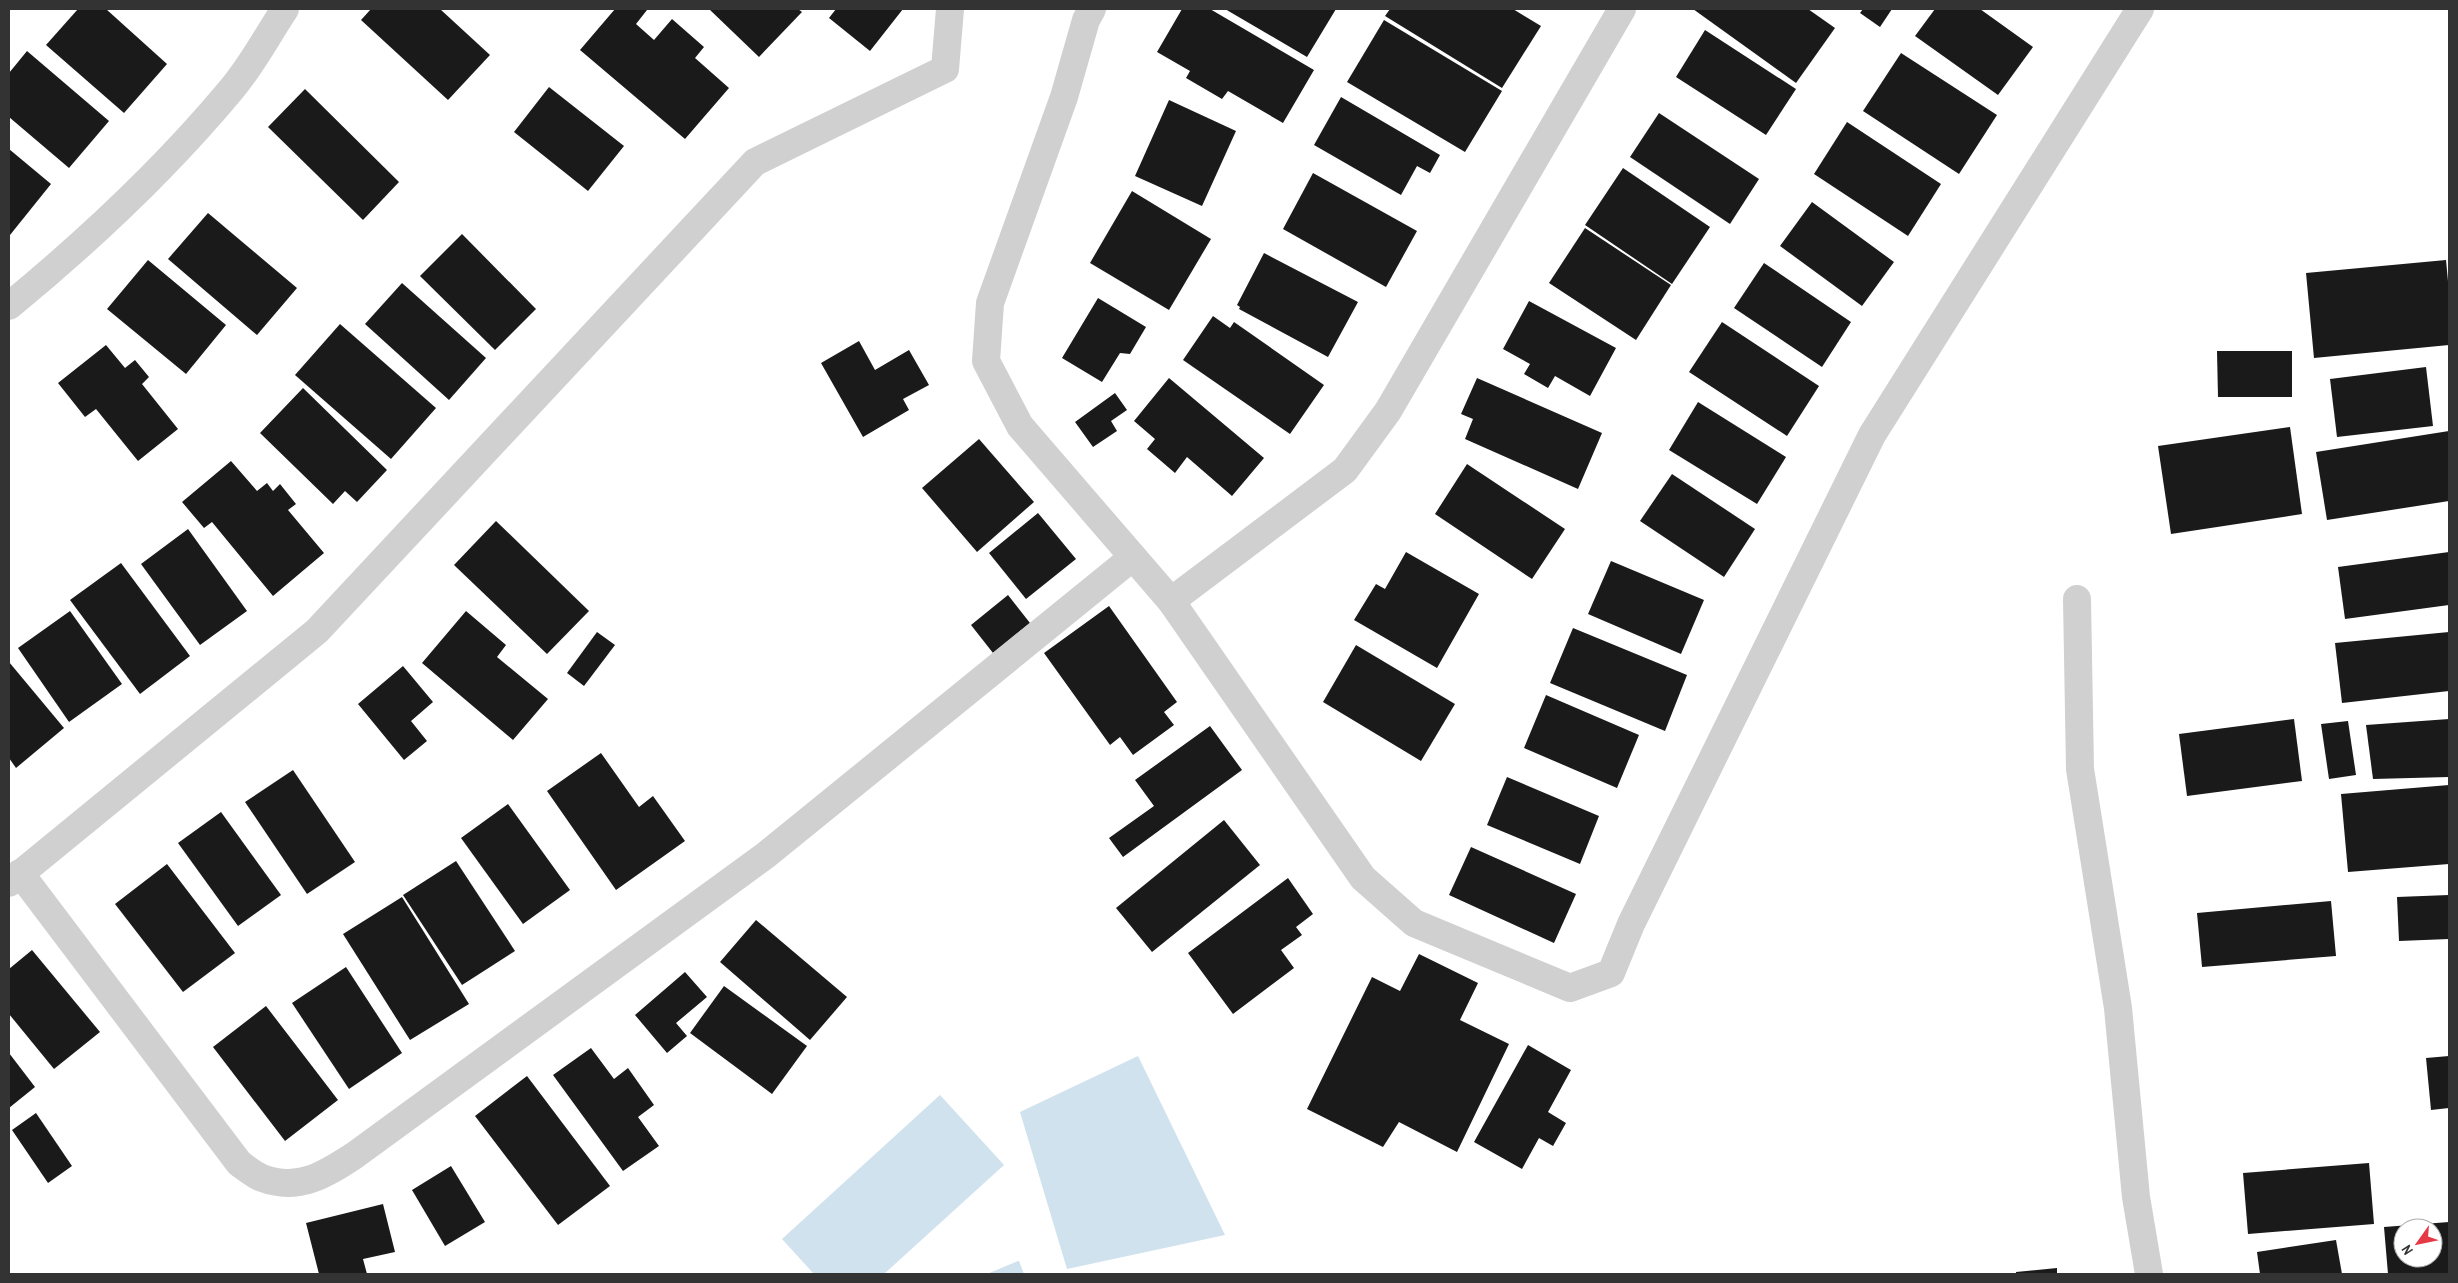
<svg xmlns="http://www.w3.org/2000/svg" width="2458" height="1283" viewBox="0 0 2458 1283" font-family="'Archivo Narrow',sans-serif">
  <style>
    .water { fill: #cfe2ee }
    .building { fill: #1a1a1a; fill-rule: evenodd }
    .lines { fill: none; stroke-linecap: round; stroke-linejoin: round }
    .minor { stroke: #d0d0d0; stroke-width: 28 }
  </style>
  <rect width="100%" height="100%" fill="#fff"/>
  <!-- water -->
  <g class="water">
    <polygon points="1138,1056 1225,1235 1067,1269 1020,1112"/>
    <polygon points="940,1095 1004,1165 884,1274 814,1274 782,1239"/>
    <polygon points="1019,1261 1024,1274 987,1274 1018,1261"/>
  </g>
  <!-- building -->
  <g class="building">
    <polygon points="78,9 106,9 167,64 124,113 46,45"/>
    <polygon points="371,9 440,9 490,55 448,100 361,20"/>
    <polygon points="615,9 645,9 647,10 636,24 654,40 672,19 704,47 695,58 729,88 685,139 580,50"/>
    <polygon points="709,9 798,9 802,12 759,57"/>
    <polygon points="836,9 903,9 870,51 829,18"/>
    <polygon points="1182,9 1210,9 1314,70 1283,123 1228,91 1222,99 1186,78 1190,71 1157,52"/>
    <polygon points="1225,9 1336,9 1307,57"/>
    <polygon points="1390,9 1513,9 1541,26 1502,88 1385,16"/>
    <polygon points="1693,9 1808,9 1835,28 1796,83"/>
    <polygon points="1863,9 1892,9 1880,27 1860,13"/>
    <polygon points="1935,9 1980,9 2033,47 1998,95 1915,36"/>
    <polygon points="1384,20 1502,91 1465,152 1347,82"/>
    <polygon points="1705,30 1796,89 1766,135 1676,77"/>
    <polygon points="27,51 109,121 69,168 9,117 9,73"/>
    <polygon points="1901,53 1997,115 1959,174 1863,111"/>
    <polygon points="549,87 624,146 588,191 514,132"/>
    <polygon points="305,89 399,182 363,220 268,127"/>
    <polygon points="1341,97 1440,155 1430,173 1417,166 1401,195 1314,145"/>
    <polygon points="1169,100 1236,131 1202,206 1135,176"/>
    <polygon points="1659,113 1759,179 1730,224 1630,157"/>
    <polygon points="1847,122 1941,184 1908,236 1814,174"/>
    <polygon points="9,149 51,184 10,235 9,235"/>
    <polygon points="1623,168 1710,227 1672,284 1585,225"/>
    <polygon points="1313,173 1417,231 1386,287 1283,229"/>
    <polygon points="1132,191 1211,239 1169,310 1090,263"/>
    <polygon points="1812,202 1894,262 1862,306 1780,246"/>
    <polygon points="208,213 297,288 257,335 168,259"/>
    <polygon points="1585,228 1671,285 1636,340 1549,283"/>
    <polygon points="462,234 536,309 495,350 420,276"/>
    <polygon points="1264,253 1358,302 1328,357 1239,309 1240,307 1237,305"/>
    <polygon points="148,260 226,325 186,374 107,309"/>
    <polygon points="2446,260 2449,292 2449,345 2314,358 2306,273"/>
    <polygon points="1764,263 1851,322 1822,367 1734,308"/>
    <polygon points="402,283 486,358 449,400 365,324"/>
    <polygon points="1098,298 1146,327 1130,354 1120,353 1102,382 1062,358"/>
    <polygon points="1529,301 1616,348 1590,396 1555,376 1548,388 1524,374 1530,364 1503,349"/>
    <polygon points="1213,316 1230,328 1234,322 1324,385 1290,434 1183,360"/>
    <polygon points="1722,322 1819,386 1787,436 1689,372"/>
    <polygon points="340,324 436,408 391,459 295,375"/>
    <polygon points="859,341 875,370 909,350 929,385 903,399 909,410 863,437 821,363"/>
    <polygon points="106,345 125,368 135,360 149,377 142,384 178,429 138,461 96,409 85,417 58,383"/>
    <polygon points="2217,351 2292,351 2292,397 2218,397"/>
    <polygon points="2426,367 2433,426 2337,437 2330,379"/>
    <polygon points="1169,378 1264,458 1232,496 1187,457 1175,473 1147,449 1155,439 1134,421"/>
    <polygon points="1477,378 1602,433 1578,489 1465,439 1473,419 1461,414"/>
    <polygon points="303,388 387,470 357,502 345,491 333,504 260,433"/>
    <polygon points="1115,393 1127,410 1111,421 1117,431 1093,447 1075,422"/>
    <polygon points="1698,402 1786,457 1757,504 1669,450"/>
    <polygon points="2290,427 2302,514 2171,534 2158,446"/>
    <polygon points="2449,431 2449,501 2327,520 2316,452"/>
    <polygon points="979,439 1034,502 977,552 922,488"/>
    <polygon points="231,461 257,491 267,483 273,491 280,484 296,504 288,510 324,553 273,596 212,522 204,528 182,502"/>
    <polygon points="1467,464 1565,529 1532,579 1435,514"/>
    <polygon points="1672,474 1755,529 1724,577 1640,521"/>
    <polygon points="1038,513 1076,559 1026,599 989,553"/>
    <polygon points="496,521 589,611 547,654 454,565"/>
    <polygon points="188,529 247,611 200,645 141,564"/>
    <polygon points="1406,552 1479,594 1437,668 1354,620 1376,584 1385,589"/>
    <polygon points="2449,552 2449,605 2345,619 2338,567"/>
    <polygon points="1611,561 1704,600 1681,654 1588,614"/>
    <polygon points="121,563 190,656 140,694 70,600"/>
    <polygon points="1008,595 1030,623 993,653 971,625"/>
    <polygon points="1109,606 1177,702 1164,712 1174,725 1133,755 1120,737 1110,745 1044,653"/>
    <polygon points="70,611 122,684 69,722 18,648"/>
    <polygon points="466,611 506,645 497,657 548,699 513,740 422,663"/>
    <polygon points="1573,628 1687,675 1665,731 1550,683"/>
    <polygon points="597,632 615,645 584,686 567,673"/>
    <polygon points="2449,632 2449,691 2342,703 2335,643"/>
    <polygon points="1356,645 1455,704 1421,761 1323,702"/>
    <polygon points="9,662 64,728 16,768 9,758"/>
    <polygon points="403,666 433,702 411,721 427,741 404,760 358,704"/>
    <polygon points="1546,695 1639,735 1617,788 1524,748"/>
    <polygon points="2294,719 2302,781 2187,796 2179,734"/>
    <polygon points="2449,719 2449,777 2373,779 2366,725"/>
    <polygon points="2348,721 2356,775 2329,779 2321,724"/>
    <polygon points="1210,726 1242,770 1123,857 1109,838 1154,806 1135,780"/>
    <polygon points="601,753 639,807 653,796 685,841 616,890 547,791"/>
    <polygon points="293,770 355,862 307,894 245,802"/>
    <polygon points="1507,777 1599,816 1580,864 1487,825"/>
    <polygon points="2449,785 2449,864 2348,872 2341,794"/>
    <polygon points="508,804 570,890 523,924 461,838"/>
    <polygon points="221,812 281,895 238,926 178,843"/>
    <polygon points="1224,820 1260,865 1152,952 1116,908"/>
    <polygon points="1471,847 1576,894 1554,943 1449,895"/>
    <polygon points="456,861 515,951 462,985 403,895"/>
    <polygon points="167,864 235,953 183,992 115,904"/>
    <polygon points="1288,878 1313,914 1296,927 1302,935 1281,950 1294,968 1233,1014 1188,953"/>
    <polygon points="2449,895 2449,939 2399,941 2397,897"/>
    <polygon points="402,897 469,1004 410,1040 343,934"/>
    <polygon points="2331,901 2336,956 2202,967 2197,913"/>
    <polygon points="756,920 847,997 810,1040 720,962"/>
    <polygon points="32,950 100,1032 54,1069 9,1014 9,969"/>
    <polygon points="1419,954 1478,983 1460,1020 1509,1044 1457,1152 1399,1122 1383,1147 1307,1109 1372,977 1400,991"/>
    <polygon points="346,967 402,1053 349,1089 292,1003"/>
    <polygon points="685,972 707,997 676,1023 687,1036 667,1053 635,1015"/>
    <polygon points="724,986 807,1046 772,1094 690,1033"/>
    <polygon points="266,1006 338,1100 285,1141 213,1047"/>
    <polygon points="1528,1045 1571,1070 1548,1112 1566,1123 1553,1146 1539,1138 1522,1169 1474,1142"/>
    <polygon points="591,1048 614,1079 628,1068 654,1105 638,1117 659,1146 623,1171 553,1075"/>
    <polygon points="9,1053 35,1087 9,1108"/>
    <polygon points="2449,1056 2449,1108 2431,1110 2426,1058"/>
    <polygon points="527,1076 610,1186 558,1225 475,1116"/>
    <polygon points="36,1113 72,1166 48,1183 12,1130"/>
    <polygon points="2369,1163 2374,1224 2248,1234 2243,1173"/>
    <polygon points="451,1166 485,1222 445,1246 412,1190"/>
    <polygon points="383,1204 395,1252 363,1259 367,1274 319,1274 306,1223"/>
    <path d="M2449,1222V1274H2388L2384,1227ZM2403,1228H2433V1258H2403Z"/>
    <polygon points="2336,1240 2342,1274 2260,1274 2257,1252"/>
    <polygon points="2057,1268 2057,1274 2016,1274 2016,1272"/>
  </g>
  <g class="lines">
    <!-- minor -->
    <g class="minor">
      <polyline points="1092,9 1086,20 1064,97 990,303 986,361 1020,426 1171,601 1363,878 1414,923 1570,988 1611,973 1631,924 1872,435 2140,9"/>
      <path d="M9,306C88,241 164,170 230,91C251,67 267,36 285,9"/>
      <polyline points="2077,599 2080,769 2118,1008 2136,1197 2149,1274"/>
      <polyline points="1171,601 1345,470 1388,411 1622,9"/>
      <path d="M20,873L239,1163C246,1168 254,1175 262,1178C299,1192 326,1174 355,1155L766,855L1133,557"/>
      <polyline points="9,883 317,631 755,162 945,69 950,9"/>
    </g>
  </g>
  <!-- border -->
  <rect width="2458" height="1283" fill="none" stroke="#333333" stroke-width="20"/>
  <!-- north arrow -->
  <g transform="translate(2418 1243) rotate(237)"><circle r="24" fill="#ffffff" stroke="#adadad"/>
  <path d="M0-4L9 19L0 12L-9 19Z" fill="#e63946"/>
  <text y="-8" font-size="14" font-weight="bold" text-anchor="middle" fill="#333333">N</text>
  </g>
</svg>
